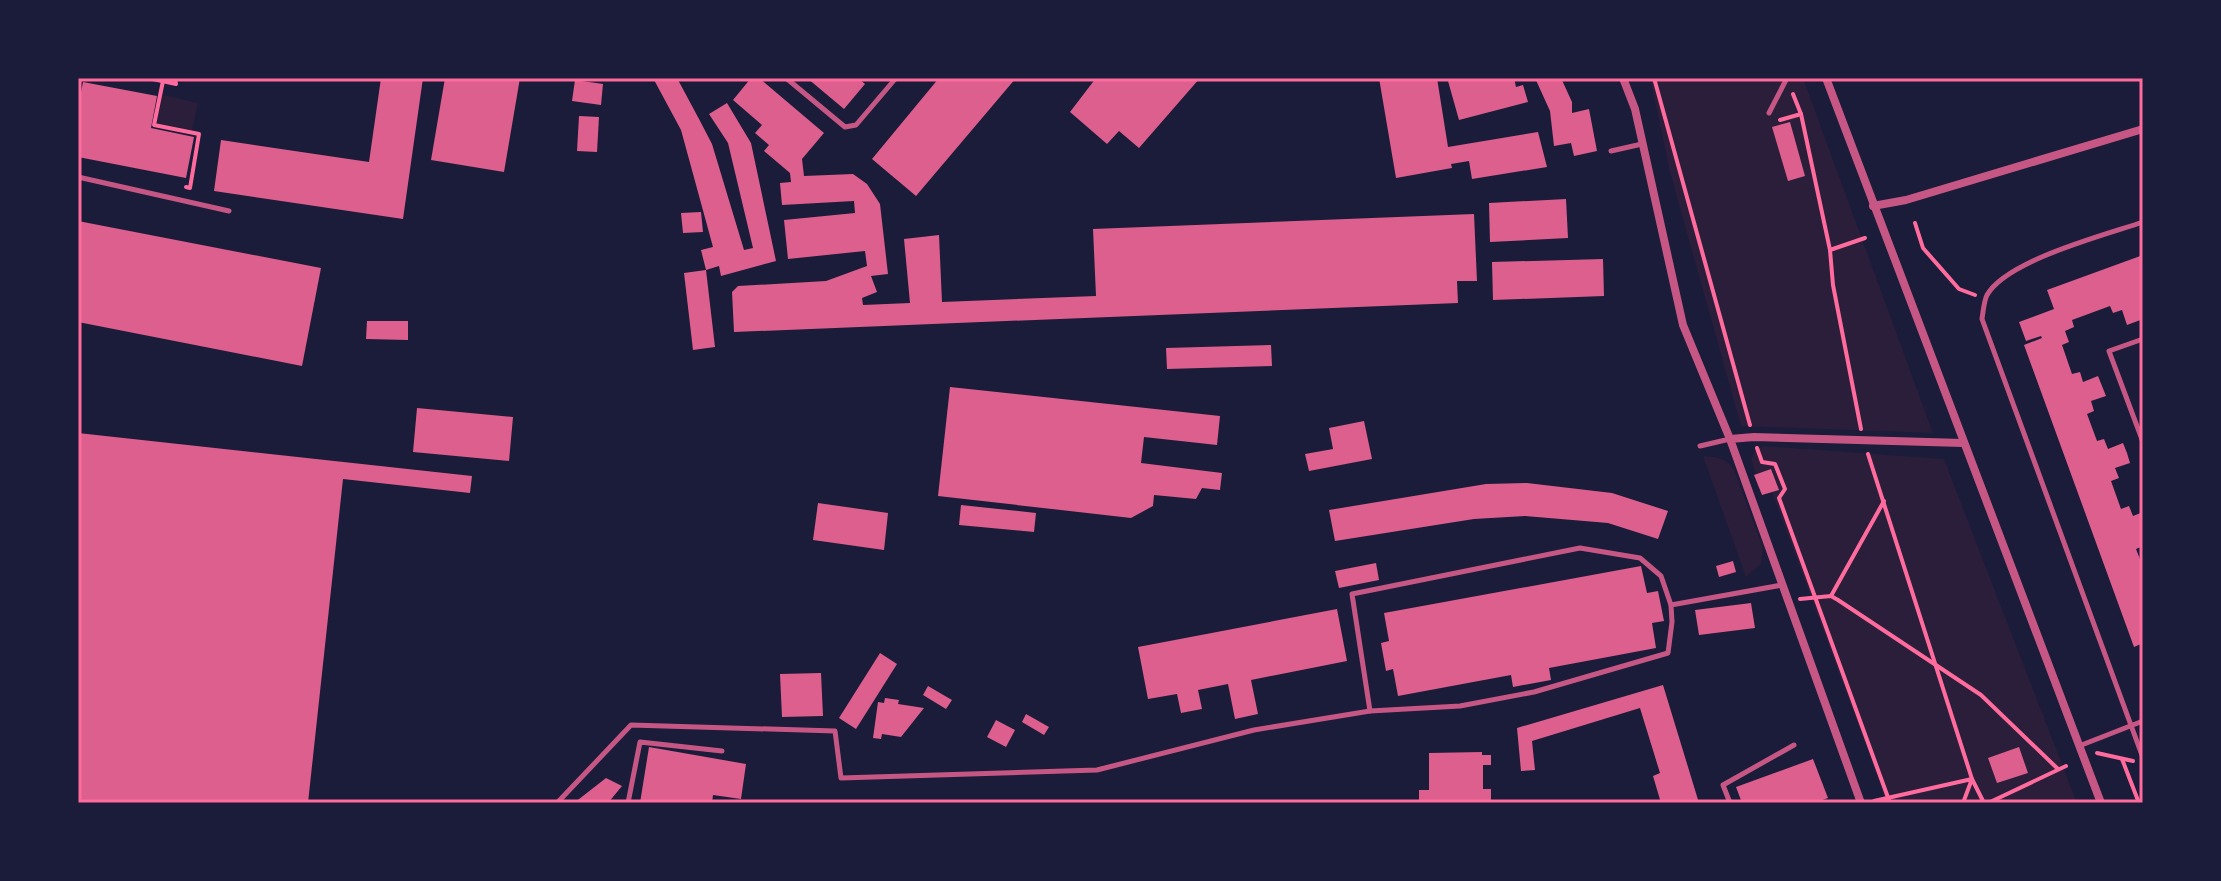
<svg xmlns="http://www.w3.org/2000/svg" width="2221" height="881" viewBox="0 0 2221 881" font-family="Commissioner,sans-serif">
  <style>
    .green { fill: #2a1e3b }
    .building { fill: #dd5f8e }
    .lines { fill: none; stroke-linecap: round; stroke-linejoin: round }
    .path { stroke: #ff6b9d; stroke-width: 4 }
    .service { stroke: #c65784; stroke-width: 5 }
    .minor { stroke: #c65784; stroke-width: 8 }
    .neatline { fill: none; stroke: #ff6b9d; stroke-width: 3 }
  </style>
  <rect width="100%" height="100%" fill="#1b1b3a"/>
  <!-- green -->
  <g class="green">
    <polygon points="1650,78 1803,78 1933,433 1741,426 1670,172"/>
    <polygon points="163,95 198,103 192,130 157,123"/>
    <polygon points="1763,446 1944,459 2077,803 1887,803 1772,492 1779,489 1772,470 1756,474 1751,459 1755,451"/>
    <path d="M1703,456C1719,457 1727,458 1735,472L1763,548L1761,564L1746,577Z"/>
  </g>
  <!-- building -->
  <g class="building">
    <polygon points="381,78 423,78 403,219 214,191 221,140 369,162"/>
    <polygon points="445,78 520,78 504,172 431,160"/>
    <polygon points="653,78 677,78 699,119 712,144 744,250 753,248 728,143 709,114 727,103 751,143 776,261 721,276 719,266 706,270 701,250 713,247 681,130"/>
    <polygon points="751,78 759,78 824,133 802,159 804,176 853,174 867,184 880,204 888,274 871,276 877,292 862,298 863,305 910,303 904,239 939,235 942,302 1096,296 1093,229 1474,214 1477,281 1457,281 1458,303 734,332 732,292 738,286 826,281 867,266 865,251 788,259 784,220 855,213 854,201 782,205 780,183 791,182 790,173 764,151 769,145 755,133 762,125 733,100"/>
    <polygon points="807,78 858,78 865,84 844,109"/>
    <polygon points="939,78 1016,78 916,196 872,159"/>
    <polygon points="1096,78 1200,78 1139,148 1119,131 1107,144 1070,112"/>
    <polygon points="1379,78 1437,78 1448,147 1538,132 1547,167 1472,179 1469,161 1451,164 1452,168 1396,178"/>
    <polygon points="1460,78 1514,78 1516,87 1523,85 1528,102 1459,120 1448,81"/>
    <polygon points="1535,78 1561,78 1572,102 1572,113 1589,109 1597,151 1574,156 1571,143 1554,146 1550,111"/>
    <polygon points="575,80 603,84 601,105 572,101"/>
    <polygon points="83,82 157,96 151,128 194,137 186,178 78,157 78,108"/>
    <polygon points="579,116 599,117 597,152 577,151"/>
    <polygon points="1790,122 1805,176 1788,181 1772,127"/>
    <polygon points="1566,199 1568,238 1490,242 1489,203"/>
    <polygon points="701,212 703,232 683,233 681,213"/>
    <polygon points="78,221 321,268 302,366 78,322"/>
    <polygon points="2143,255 2143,319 2127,325 2122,310 2113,313 2110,306 2072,320 2074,327 2065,331 2069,342 2062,345 2072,374 2080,372 2083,382 2098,376 2106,396 2091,401 2094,411 2087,414 2097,441 2104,439 2108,449 2123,443 2127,453 2130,463 2115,468 2119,478 2111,481 2121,509 2129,506 2133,516 2143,512 2143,535 2140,536 2143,546 2136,549 2143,567 2143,643 2134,647 2024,345 2042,338 2041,336 2026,341 2019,322 2054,309 2047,290"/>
    <polygon points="1603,259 1604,296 1493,300 1492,262"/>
    <polygon points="706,270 715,347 693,350 684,273"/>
    <polygon points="367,321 408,321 408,340 366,339"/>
    <polygon points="1271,345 1272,366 1167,369 1166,348"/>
    <polygon points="950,387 1220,416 1217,445 1144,437 1141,463 1222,473 1220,490 1202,488 1196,499 1154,495 1153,506 1131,518 938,496"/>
    <polygon points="417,408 513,417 509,461 413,452"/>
    <polygon points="1364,421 1372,459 1309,471 1305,454 1333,449 1329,428"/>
    <polygon points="78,433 472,476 470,493 343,479 308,803 78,803"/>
    <polygon points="1771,469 1779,490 1762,495 1754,475"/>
    <polygon points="1527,483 1612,493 1668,511 1658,539 1608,523 1525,516 1474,519 1335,541 1329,510 1486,484"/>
    <polygon points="818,503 888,513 884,550 813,540"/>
    <polygon points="961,505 1036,513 1034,532 959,525"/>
    <polygon points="1733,561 1736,572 1719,577 1716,566"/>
    <polygon points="1376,563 1379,580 1339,588 1335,571"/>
    <polygon points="1641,566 1647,593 1658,591 1664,621 1652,623 1656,648 1549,668 1551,680 1513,687 1511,675 1398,696 1393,669 1386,671 1381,643 1389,641 1384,613"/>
    <polygon points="1751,603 1755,628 1699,635 1695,610"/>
    <polygon points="1337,609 1347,661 1251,680 1258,714 1235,719 1228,684 1198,690 1202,709 1181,713 1177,694 1148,699 1138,647"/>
    <polygon points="880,653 897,664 856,729 839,718"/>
    <polygon points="821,673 823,716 782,717 780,674"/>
    <polygon points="1663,685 1699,803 1661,803 1653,776 1660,773 1640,708 1532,741 1535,770 1521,771 1517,728"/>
    <polygon points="928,686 952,700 946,709 923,695"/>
    <polygon points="885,698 899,700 898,704 924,708 901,737 882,734 881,739 873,738 878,702 884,703"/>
    <polygon points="1026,714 1049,727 1044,735 1022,722"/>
    <polygon points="996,720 1015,730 1006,747 987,737"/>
    <polygon points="649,747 746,764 741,799 713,795 712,803 640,803"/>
    <polygon points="2019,747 2028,773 1997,783 1988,758"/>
    <polygon points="1482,752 1482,755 1491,755 1491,765 1483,765 1483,789 1491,789 1491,803 1419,803 1419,790 1429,790 1429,753"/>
    <polygon points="1813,759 1828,798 1814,803 1742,803 1736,787"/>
    <polygon points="606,778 622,786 608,803 574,803"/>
  </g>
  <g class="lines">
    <!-- path -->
    <g class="path">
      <polyline points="148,78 176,84 175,78"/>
      <polyline points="1654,78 1750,425"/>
      <polyline points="163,81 154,125 199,134 190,188 186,187"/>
      <polyline points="78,89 80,78"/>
      <polyline points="1793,94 1801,114 1830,250 1833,285 1861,429"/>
      <polyline points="1780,120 1801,114"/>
      <polyline points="1915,223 1923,248 1959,289 1975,295"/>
      <polyline points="1830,250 1865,238"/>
      <polyline points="1757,448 1762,462 1775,464 1785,489 1779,498 1890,803"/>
      <polyline points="1868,454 1972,779 1984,803"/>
      <polyline points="1831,596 1884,501"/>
      <polyline points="1800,599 1831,596 1838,600 1981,695 2058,769"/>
      <polyline points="2097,753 2133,761"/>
      <polyline points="2122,759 2139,803"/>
      <polyline points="1874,801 1972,779 1963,803"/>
      <polyline points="1988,803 2066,766"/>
    </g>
    <!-- service -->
    <g class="service">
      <polyline points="786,78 845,127 856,125 896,78"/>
      <polyline points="1769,113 1787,78"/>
      <polyline points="1611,151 1642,144"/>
      <polyline points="78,177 229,211"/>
      <path d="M2143,222C2105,235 2007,260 1987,295C1984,301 1983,312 1982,319L2143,758"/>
      <polyline points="2143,339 2109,351 2143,442"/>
      <polyline points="1700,446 1730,439"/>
      <polyline points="1370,711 1352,594 1580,548 1640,558 1661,576 1671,605"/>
      <polyline points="2079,746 2143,721"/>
      <polyline points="557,803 631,725 835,731 841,778 1097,770 1254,730 1370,711 1460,706 1534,692 1668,653 1672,622 1671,605 1782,585"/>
      <polyline points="628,803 640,742 722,751"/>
      <polyline points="1730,803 1723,785 1794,745"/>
    </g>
    <!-- minor -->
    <g class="minor">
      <polyline points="1623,78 1635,109 1683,325 1730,439"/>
      <polyline points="1826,78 2101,803"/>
      <polyline points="1873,206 1906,200 2143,129"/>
      <polyline points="1861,803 1730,439 1754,437 1963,443"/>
    </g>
  </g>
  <!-- border -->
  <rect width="2221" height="881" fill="none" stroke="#1b1b3a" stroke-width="160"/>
  <rect x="80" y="80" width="2061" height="721" class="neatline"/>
</svg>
